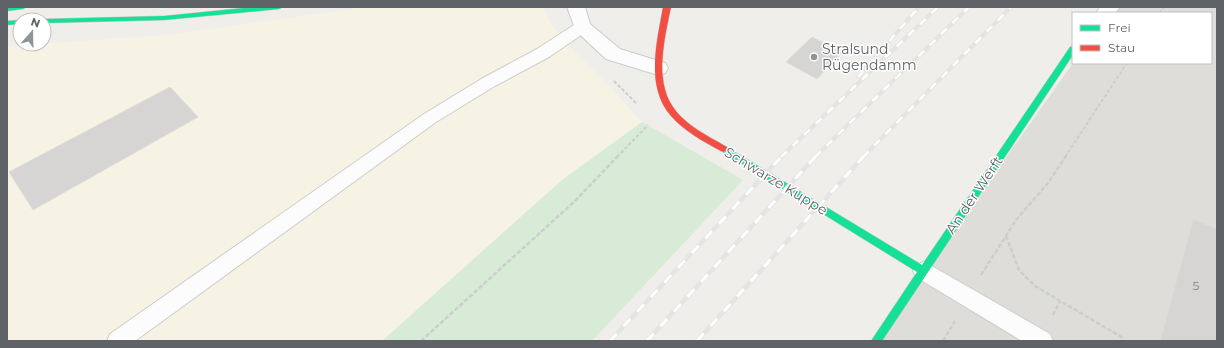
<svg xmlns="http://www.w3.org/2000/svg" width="1224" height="348" viewBox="0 0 1224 348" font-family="Montserrat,sans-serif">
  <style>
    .commercial { fill: #f7f3e4 }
    .industrial { fill: #dfddda }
    .green { fill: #d8ebd6 }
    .building { fill: #d6d5d3; stroke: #deddd9 }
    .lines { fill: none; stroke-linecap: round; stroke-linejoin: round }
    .lane-casing { stroke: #cbcccc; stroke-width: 2 }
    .street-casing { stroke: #cbcccc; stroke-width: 2 }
    .fast-casing { stroke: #cacacb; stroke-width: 1 }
    .jam-casing { stroke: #cacacb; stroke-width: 1 }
    .path-far1 { stroke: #cacfcc; stroke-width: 2; stroke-dasharray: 3.5 2; stroke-linecap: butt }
    .path { stroke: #cacfcc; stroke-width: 2.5; stroke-dasharray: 4.5 2; stroke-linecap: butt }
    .lane { fill: #fdfcfc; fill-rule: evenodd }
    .street { fill: #fdfcfc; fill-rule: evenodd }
    .fast { fill: #16e098; fill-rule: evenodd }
    .jam { fill: #f24e42; fill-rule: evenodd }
    .rail-far1-casing { stroke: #e4e4e4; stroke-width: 4 }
    .rail-casing { stroke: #e4e4e4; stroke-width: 4.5 }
    .rail-far1 { stroke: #fff; stroke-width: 2.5; stroke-dasharray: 8; stroke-linecap: butt }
    .rail { stroke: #fff; stroke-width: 3; stroke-dasharray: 10; stroke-linecap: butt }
    .poi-dot { fill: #919496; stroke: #fff; stroke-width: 1.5 }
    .labels { text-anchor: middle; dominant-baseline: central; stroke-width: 3; stroke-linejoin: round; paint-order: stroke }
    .number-label { font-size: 12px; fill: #7e8184 }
    .poi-label { font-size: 14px; fill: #5f6368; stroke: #fff; text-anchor: start }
    .street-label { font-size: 14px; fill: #5f6368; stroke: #fff }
  </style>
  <rect width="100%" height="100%" fill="#efeeea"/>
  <!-- commercial -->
  <polygon class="commercial" points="366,7 546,7 544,10 551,24 575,52 611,88 642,122 562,180 382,341 7,341 7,46 167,35"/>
  <!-- industrial -->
  <polygon class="industrial" points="1111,7 1217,7 1217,341 876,341 1073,63 1211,63 1211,13 1105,13"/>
  <!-- green -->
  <polygon class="green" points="642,122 743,180 592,341 382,341 562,180"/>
  <!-- building -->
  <g class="building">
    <polygon points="812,37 842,52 817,79 786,62"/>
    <polygon points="170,87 198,117 33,210 9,172"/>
    <polygon points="1193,219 1217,229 1217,341 1160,341"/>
  </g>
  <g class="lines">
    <!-- lane casing -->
    <g class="lane-casing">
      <g id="lane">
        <polygon points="582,22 587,23 590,27 587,31 549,57 495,86 436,122 135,341 107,341 110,334 424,114 483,78 537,49 577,23"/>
        <polygon points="923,262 930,265 1050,334 1053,341 1022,341 916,277 913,271 916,265"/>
      </g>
    </g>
    <!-- street casing -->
    <g class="street-casing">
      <g id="street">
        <polygon points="567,7 585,7 590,24 620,49 665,63 668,68 665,73 658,75 606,59 576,31"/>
        <polygon points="1100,7 1120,7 1115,13 1096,13"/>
      </g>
    </g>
    <!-- fast casing -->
    <g class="fast-casing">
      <g id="fast">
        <polygon points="7,7 27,7 23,9 7,11"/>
        <polygon points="254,7 283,7 279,9 164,20 44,23 44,20 41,20 44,19 164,16"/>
        <polygon points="20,20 20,24 7,25 7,21 20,20 22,20"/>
        <polygon points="1073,46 1073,55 882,341 871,341 917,272 721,151 720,149 721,147 727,147 922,265 1070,47"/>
      </g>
    </g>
    <!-- jam casing -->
    <g class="jam-casing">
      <path id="jam" d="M663,7H671C665,37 654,79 673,107C685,125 708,136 727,147L728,149L727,151H721C704,142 684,131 671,116C645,86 657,42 663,7Z"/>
    </g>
    <!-- path-far1 -->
    <g class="path-far1">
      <polyline points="1159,13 1164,7"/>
      <polyline points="614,81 636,103"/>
      <polyline points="617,157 648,125"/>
      <polyline points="1065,157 1127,63"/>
    </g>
    <!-- path -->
    <g class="path">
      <polyline points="1006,236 1019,270 1035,286 1123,338"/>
      <polyline points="981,275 1016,220 1048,183 1066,156"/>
      <polyline points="1053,315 1060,301"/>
      <polyline points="421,341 575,201 618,156"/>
      <polyline points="943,341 955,321"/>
    </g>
    <!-- lane -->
    <use href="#lane" class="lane"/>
    <!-- street -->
    <use href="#street" class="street"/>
    <!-- fast -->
    <use href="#fast" class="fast"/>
    <!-- jam -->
    <use href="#jam" class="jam"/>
    <!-- rail-far1 casing -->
    <g class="rail-far1-casing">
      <g id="rail-far1">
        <polyline points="858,77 919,7"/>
        <polyline points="781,157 938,7"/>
        <polyline points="815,157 969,7"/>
        <polyline points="863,157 1011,7"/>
      </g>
    </g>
    <!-- rail casing -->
    <g class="rail-casing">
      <g id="rail">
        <polyline points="610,341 782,156"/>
        <polyline points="647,341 816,156"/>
        <polyline points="697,341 864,156"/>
      </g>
    </g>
    <!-- rail-far1 -->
    <use href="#rail-far1" class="rail-far1"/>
    <!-- rail -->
    <use href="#rail" class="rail"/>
  </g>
  <!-- markers -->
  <circle class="poi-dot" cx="814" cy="57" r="4"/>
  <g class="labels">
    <!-- number labels -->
    <g class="number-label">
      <text x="1196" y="285">5</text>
    </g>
    <!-- poi labels -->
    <g class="poi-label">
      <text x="822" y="49">Stralsund<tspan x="822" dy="16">Rügendamm</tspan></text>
    </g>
    <!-- street labels -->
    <g class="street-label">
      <text transform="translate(776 181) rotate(31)">Schwarze Kuppe</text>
      <text transform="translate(974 195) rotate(-56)">An der Werft</text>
    </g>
  </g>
  <!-- border -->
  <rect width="1224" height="348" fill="none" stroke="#5f6368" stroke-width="16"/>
  <!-- legend -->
  <rect x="1072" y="12" width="140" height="52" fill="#ffffff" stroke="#bfc1c3"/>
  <rect x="1080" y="25" width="20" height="6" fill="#16e098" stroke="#bfc1c3"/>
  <text x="1108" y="32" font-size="12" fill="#5f6368">Frei</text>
  <rect x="1080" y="45" width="20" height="6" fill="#f24e42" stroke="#bfc1c3"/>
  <text x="1108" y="52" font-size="12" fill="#5f6368">Stau</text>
  <!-- north arrow -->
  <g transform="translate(32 32) rotate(20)"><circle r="19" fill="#ffffff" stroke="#bfc1c3"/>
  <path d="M0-3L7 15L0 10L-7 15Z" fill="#919496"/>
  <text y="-6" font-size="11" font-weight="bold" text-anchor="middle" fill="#5f6368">N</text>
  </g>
</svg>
